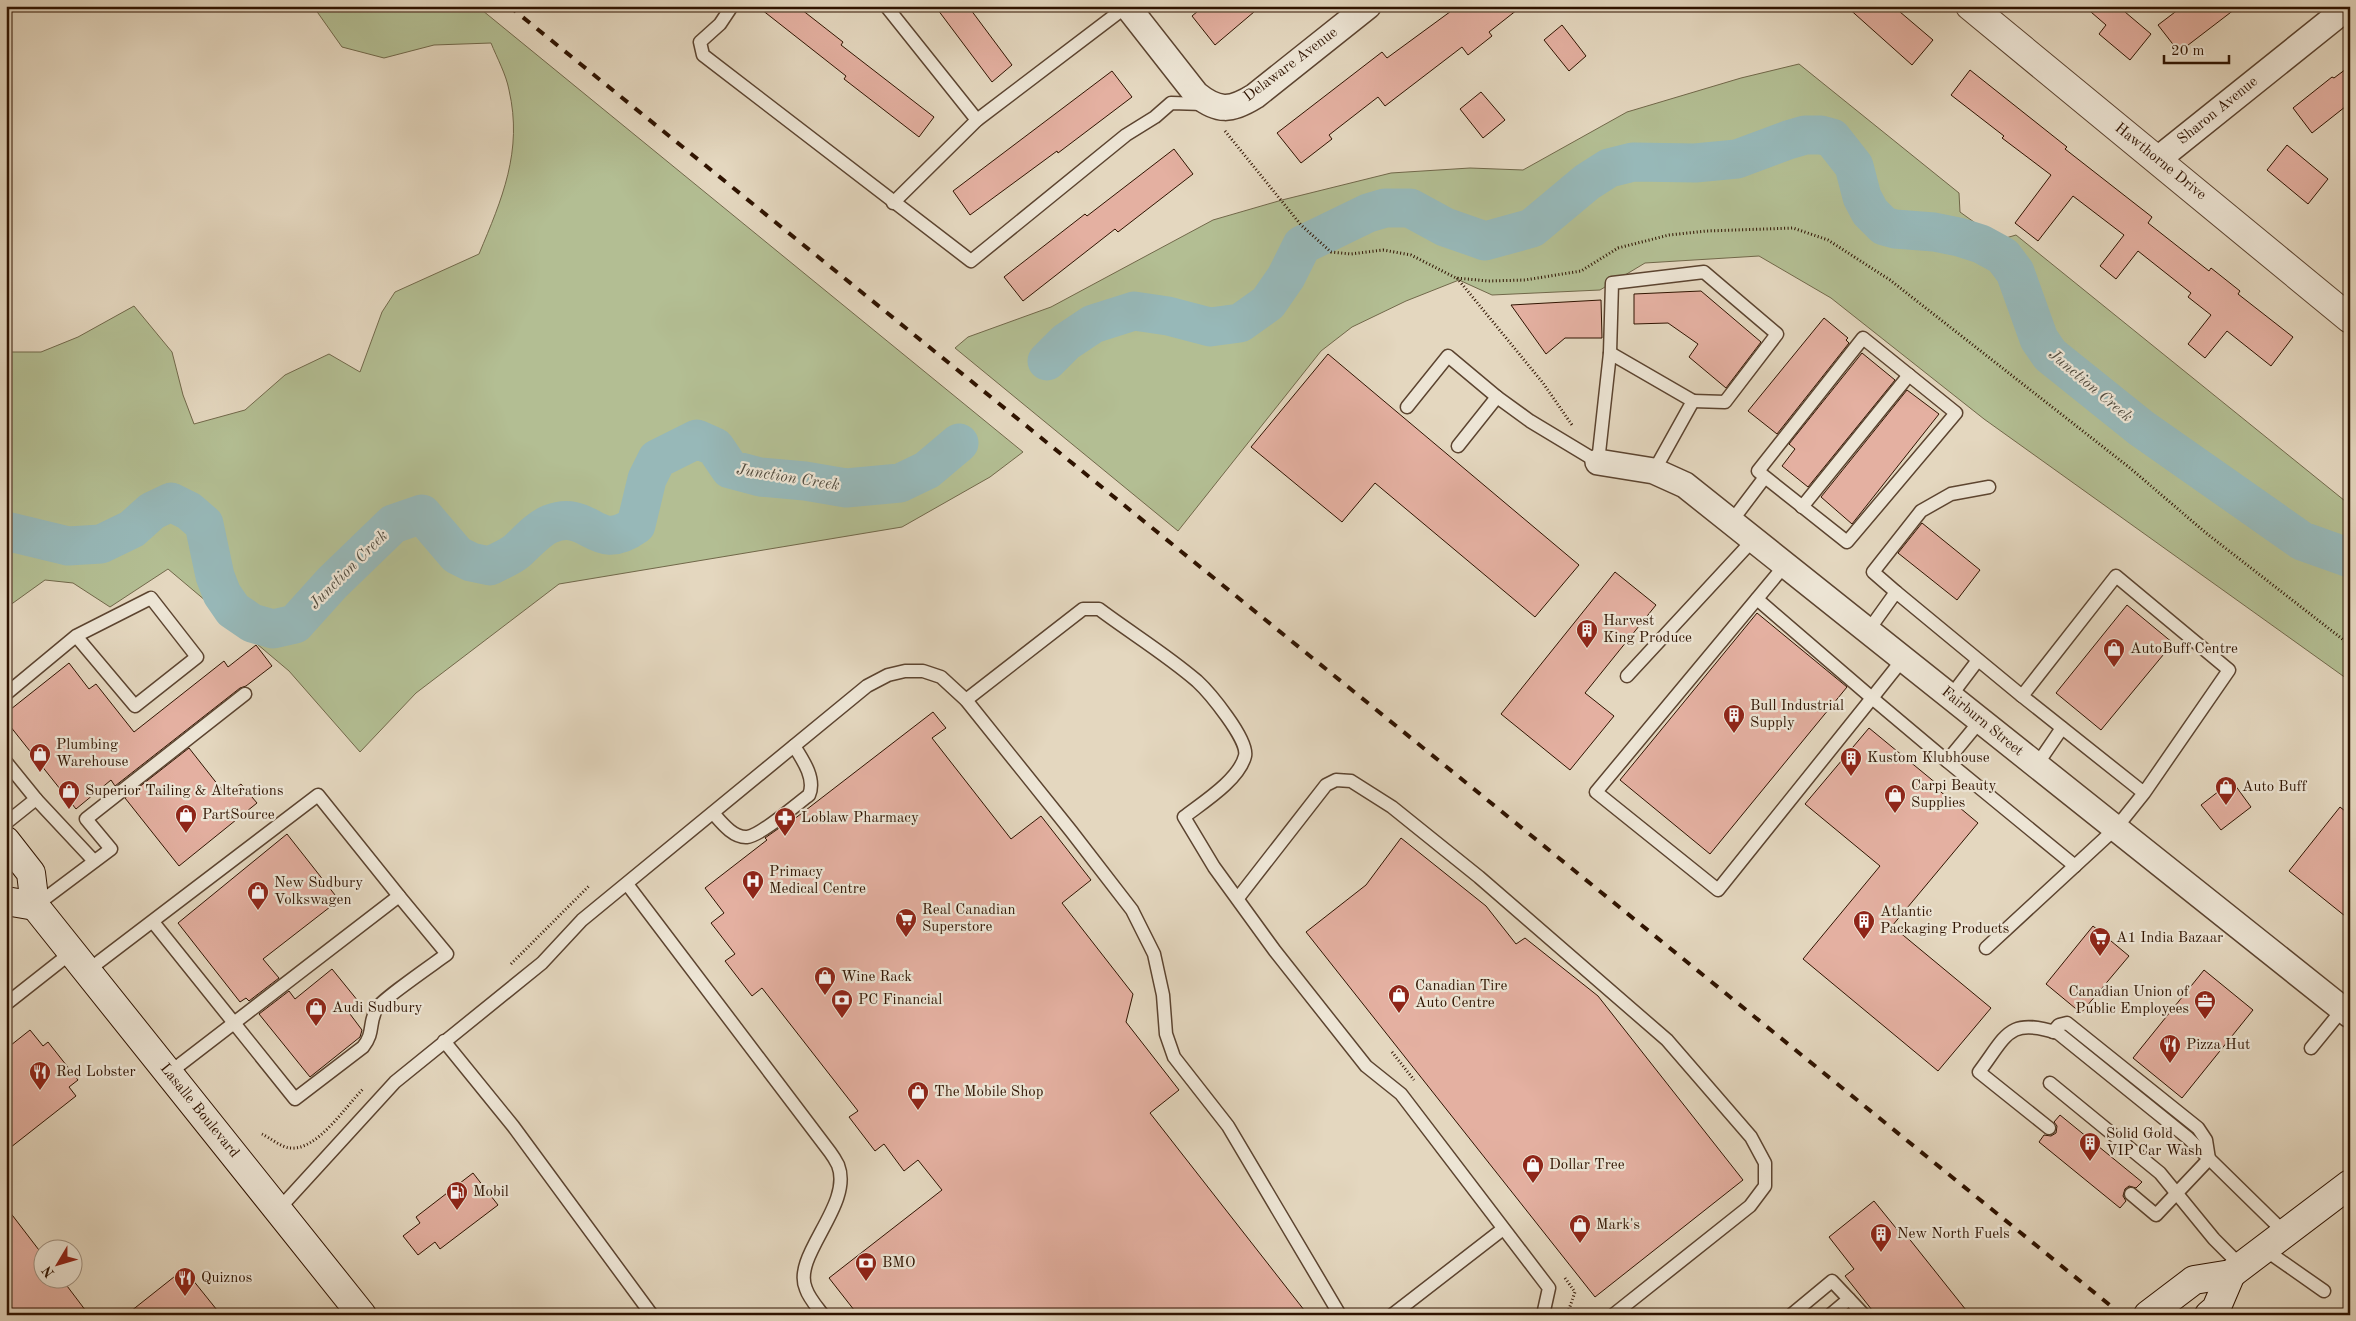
<svg xmlns="http://www.w3.org/2000/svg" width="2356" height="1321" viewBox="0 0 2356 1321" font-family="'Old Standard TT',serif">
  <style>
    .green { fill: #b3be93; stroke: #71684a }
    .lines { fill: none; stroke-linecap: round; stroke-linejoin: round }
    .river { stroke: #97b8b8; stroke-width: 39 }
    .building { fill: #e4b0a1; stroke: #2f1300 }
    .service-casing { stroke: #5c4430; stroke-width: 15 }
    .minor-casing { stroke: #5c4430; stroke-width: 28 }
    .tertiary-casing { stroke: #5c4430; stroke-width: 30 }
    .secondary-casing { stroke: #2f1300; stroke-width: 30 }
    .path { stroke: #2f1300; stroke-width: 3; stroke-dasharray: 1 2.5; stroke-linecap: butt }
    .service { stroke: #ede5d5; stroke-width: 12 }
    .minor { stroke: #ede5d5; stroke-width: 25 }
    .tertiary { stroke: #ede5d5; stroke-width: 28 }
    .secondary { stroke: #ede5d5; stroke-width: 28 }
    .rail { stroke: #2f1300; stroke-width: 4; stroke-dasharray: 9 9; stroke-linecap: butt }
    .labels { text-anchor: middle; dominant-baseline: central; stroke-width: 4.5; stroke-linejoin: round; paint-order: stroke }
    .street-label { font-size: 15px; fill: #2f1300; stroke: #ede5d5 }
    .poi-label { font-size: 15px; fill: #2f1300; stroke: #ede5d5; text-anchor: start }
    .water-label { font-size: 16px; font-style: italic; fill: #534d40; stroke: #ede5d5 }
  </style>
  <rect width="100%" height="100%" fill="#e4d7bf"/>
  <filter id="stains"><feTurbulence type="fractalNoise" baseFrequency=".004" numOctaves="4"/><feColorMatrix values="0 0 0 0 .2 0 0 0 0 .09 0 0 0 0 .02 0 0 0 .5 -.17"/></filter>
  <radialGradient id="worn" r=".72"><stop offset=".6" stop-color="#630" stop-opacity="0"/><stop offset="1" stop-color="#630" stop-opacity=".3"/></radialGradient>
  <!-- green -->
  <g class="green">
    <path d="M313,6H477L1023,452L990,477L902,527L559,584L416,693L360,752L289,671L168,569L110,607L73,583L45,580L6,608V352H41L78,337L134,306L172,352L183,395L194,424L245,410L285,375L329,354L360,372L382,312L395,292L479,254C502,199 523,151 509,90C506,74 497,58 491,43L434,45L384,58L342,47Z"/>
    <polygon points="1799,64 1959,193 1960,212 1999,240 2016,235 2350,505 2350,681 1984,419 1831,298 1759,256 1645,263 1600,290 1492,295 1459,280 1406,301 1352,327 1321,351 1178,531 955,348 968,337 1051,307 1213,220 1282,200 1391,173 1470,168 1523,170 1627,112 1741,78"/>
  </g>
  <g class="lines">
    <!-- river -->
    <g class="river">
      <polyline points="1047,361 1066,342 1093,324 1134,311 1168,316 1210,327 1240,323 1268,303 1286,277 1302,245 1368,213 1385,208 1410,208 1445,227 1485,241 1532,228 1587,182 1609,168 1633,162 1695,163 1737,159 1788,140 1805,135 1821,135 1832,138 1854,166 1862,197 1870,212 1884,226 1895,229 1934,232 1959,237 1981,244 2003,256 2015,272 2039,339 2050,355 2141,428 2302,541 2350,558"/>
      <path d="M6,531L68,546L101,544L132,529L152,511L171,502L189,511L204,524L215,576L222,594L233,610L252,623L273,629L295,624L332,583L393,524L422,514L457,555L471,562L490,566C499,561 510,557 517,551C527,542 538,529 550,524C591,508 595,555 636,525L647,479L657,459L697,439L715,447L730,469L760,477L805,481L846,488L900,483L927,470L959,443"/>
    </g>
  </g>
  <!-- building -->
  <g class="building">
    <polygon points="757,6 797,6 843,42 841,45 934,117 919,137 844,79 846,76"/>
    <polygon points="935,6 968,6 1012,65 992,82"/>
    <polygon points="1204,6 1261,6 1215,45 1192,16"/>
    <polygon points="1458,6 1522,6 1489,32 1492,36 1468,55 1462,47 1385,106 1378,97 1329,135 1332,139 1301,163 1277,133 1382,52 1387,58"/>
    <polygon points="1846,6 1893,6 1933,40 1912,65"/>
    <polygon points="2084,6 2118,6 2151,34 2130,60 2099,34 2106,25"/>
    <polygon points="2183,6 2239,6 2179,52 2158,25"/>
    <polygon points="1562,25 1586,56 1569,71 1544,40"/>
    <polygon points="2350,66 2350,103 2312,133 2293,108 2332,77 2334,78"/>
    <polygon points="1970,70 2067,147 2065,149 2152,217 2148,223 2209,271 2211,268 2240,291 2238,294 2293,337 2271,366 2227,331 2205,358 2188,344 2211,315 2188,297 2191,293 2138,251 2116,279 2100,266 2124,235 2073,196 2038,241 2015,223 2051,175 2002,138 2004,136 1951,95"/>
    <polygon points="1112,71 1132,97 1058,153 1057,151 970,215 953,191"/>
    <polygon points="1481,92 1505,120 1483,138 1460,109"/>
    <polygon points="2287,145 2328,179 2308,204 2267,170"/>
    <polygon points="1174,149 1193,174 1118,232 1115,229 1023,301 1004,277 1085,214 1087,216"/>
    <polygon points="1701,291 1761,342 1726,388 1689,357 1698,344 1668,323 1634,324 1634,294"/>
    <polygon points="1601,300 1602,338 1565,338 1546,354 1511,305"/>
    <polygon points="1824,318 1848,338 1846,340 1849,343 1777,434 1748,411"/>
    <polygon points="1862,353 1895,380 1808,487 1782,466 1795,449 1789,444"/>
    <polygon points="1328,354 1579,565 1535,617 1375,483 1342,522 1251,447"/>
    <polygon points="1907,390 1939,414 1852,524 1821,497"/>
    <polygon points="1922,523 1980,570 1957,600 1898,553"/>
    <polygon points="1615,572 1656,605 1585,693 1614,716 1570,770 1501,714"/>
    <polygon points="2127,605 2173,643 2101,730 2056,693"/>
    <polygon points="1757,613 1847,687 1710,854 1620,780"/>
    <polygon points="256,645 272,666 246,686 240,688 115,786 111,780 76,809 6,721 6,713 69,663 89,689 96,684 134,732 224,661 228,667"/>
    <polygon points="933,712 946,728 932,738 1011,839 1041,816 1091,880 1062,903 1133,994 1126,1022 1179,1090 1150,1113 1308,1315 858,1315 829,1278 942,1190 918,1160 904,1171 884,1144 875,1151 849,1117 858,1111 762,988 752,996 725,961 735,954 711,923 724,913 705,888 767,840 765,838 792,819 793,820"/>
    <polygon points="1869,728 1937,784 1935,787 1978,823 1892,926 1991,1008 1938,1071 1803,959 1880,866 1805,804"/>
    <polygon points="189,748 226,795 241,784 257,803 179,866 125,798"/>
    <polygon points="2232,781 2251,807 2221,830 2201,805"/>
    <polygon points="2340,807 2350,815 2350,920 2289,871"/>
    <polygon points="287,834 339,900 263,959 279,978 249,1001 246,998 240,1002 178,923"/>
    <polygon points="1401,838 1486,906 1516,944 1525,938 1598,996 1743,1180 1595,1297 1306,932 1366,885"/>
    <polygon points="2093,926 2129,956 2081,1013 2046,984"/>
    <polygon points="332,969 358,1001 347,1010 362,1030 360,1037 310,1077 259,1014 289,991 295,999"/>
    <polygon points="2204,970 2253,1010 2182,1098 2133,1058"/>
    <polygon points="30,1030 43,1046 48,1042 78,1080 69,1087 76,1096 6,1151 6,1049"/>
    <polygon points="2060,1115 2142,1182 2136,1188 2129,1186 2125,1189 2123,1196 2126,1201 2120,1208 2039,1142 2044,1135 2051,1136 2056,1133 2057,1126 2054,1122"/>
    <polygon points="473,1173 498,1205 440,1249 435,1242 418,1255 403,1236 420,1223 416,1217"/>
    <polygon points="1874,1201 1900,1233 1903,1231 1970,1315 1876,1315 1845,1276 1854,1269 1829,1237"/>
    <polygon points="6,1207 42,1254 42,1278 61,1278 89,1315 6,1315"/>
    <polygon points="184,1269 221,1315 126,1315"/>
  </g>
  <g class="lines">
    <!-- service casing -->
    <g class="service-casing">
      <g id="service">
        <polyline points="732,6 720,24 700,42 703,55 971,261 1126,135 1155,117 1171,103 1204,104"/>
        <polyline points="886,6 977,120"/>
        <polyline points="893,203 977,120 1127,6"/>
        <polyline points="1610,353 1612,283 1704,272 1777,334 1725,402 1693,401"/>
        <polyline points="1407,407 1448,356 1497,397"/>
        <polyline points="1458,446 1497,397 1530,421 1598,462 1610,353 1693,401 1654,471"/>
        <polyline points="1802,507 1909,375"/>
        <polyline points="1731,522 1765,477 1847,542 1956,413 1863,338 1758,471 1765,477"/>
        <polyline points="1785,565 1596,792 1718,890 1872,698 1947,761"/>
        <polyline points="1896,592 1873,572 1921,511 1951,494 1989,487"/>
        <polyline points="1757,599 1872,698 1903,659"/>
        <polyline points="1868,631 1896,592 2022,696"/>
        <polyline points="1627,676 1753,540"/>
        <polyline points="6,694 76,636 151,598 197,657 135,706 76,636"/>
        <polyline points="1950,697 1978,660"/>
        <path d="M966,700L1083,609H1099C1131,633 1167,655 1197,681C1209,692 1249,740 1245,756C1239,780 1202,803 1184,817L1214,867L1275,951L1366,1066L1401,1094L1549,1288L1543,1315"/>
        <polyline points="1980,721 1947,761 2075,866"/>
        <polyline points="6,762 36,799 6,823"/>
        <polyline points="2036,766 2062,728"/>
        <polyline points="36,799 94,861"/>
        <path d="M713,813C721,822 733,838 747,837C760,836 797,804 809,795C816,779 803,760 794,746"/>
        <path d="M627,884L830,1152C833,1156 836,1161 838,1165C854,1205 791,1256 806,1289C809,1298 817,1307 823,1315"/>
        <polyline points="1238,898 1326,785 1336,780 1351,781 1392,807 1479,877 1667,1040 1751,1137 1765,1163 1765,1186 1750,1206 1613,1315"/>
        <polyline points="35,906 111,849 86,819 245,694"/>
        <path d="M153,922L295,1099L363,1047C375,1032 368,1023 377,1008C381,1000 435,963 447,954L399,896"/>
        <polyline points="1986,948 2116,828 2144,793 2229,670 2116,576 2022,696 2144,793"/>
        <polyline points="87,971 318,795 399,896 169,1073"/>
        <polyline points="6,1004 72,952"/>
        <polyline points="2053,1032 2059,1025 2067,1023 2198,1128 2206,1140 2209,1159"/>
        <polyline points="444,1041 513,1126 652,1315"/>
        <polyline points="2311,1048 2342,1010"/>
        <polyline points="2050,1083 2160,1173 2214,1239 2241,1266"/>
        <path d="M2049,1128L1979,1072C2007,1035 2008,1017 2058,1033L2188,1138L2285,1233"/>
        <polyline points="2131,1194 2156,1215 2209,1159"/>
        <polyline points="278,1210 395,1082 542,963 582,920 867,686 888,675 905,671 923,671 941,677 966,700 1071,831 1132,910 1154,954 1163,995 1166,1034 1174,1057 1228,1126 1340,1315"/>
        <polyline points="2264,1249 2324,1291"/>
        <polyline points="1392,1315 1503,1229"/>
        <polyline points="1791,1315 1832,1281 1849,1299"/>
        <polyline points="1830,1315 1849,1299 1864,1315"/>
      </g>
    </g>
    <!-- minor casing -->
    <g class="minor-casing">
      <g id="minor">
        <path d="M1127,6L1196,94C1218,112 1231,111 1255,96L1368,6"/>
        <polyline points="2157,160 2349,6"/>
        <polyline points="1598,462 1654,471 1685,485 2350,1015"/>
      </g>
    </g>
    <!-- tertiary casing -->
    <g class="tertiary-casing">
      <polyline id="tertiary" points="1970,6 2350,319"/>
    </g>
    <!-- secondary casing -->
    <g class="secondary-casing">
      <g id="secondary">
        <polyline points="6,841 31,873 35,906 362,1315"/>
        <polyline points="6,901 35,906"/>
        <polyline points="2148,1315 2194,1280 2231,1274 2350,1184"/>
        <polyline points="2209,1315 2216,1309 2231,1274"/>
      </g>
    </g>
    <!-- path -->
    <g class="path">
      <polyline points="1225,131 1301,225 1331,252 1351,254 1383,250 1411,255 1456,278 1488,281 1525,280 1581,271 1618,248 1669,235 1707,231 1793,228 1828,240 1890,280 2130,468 2206,533 2350,645"/>
      <polyline points="1457,278 1543,383 1572,425"/>
      <polyline points="511,964 589,886"/>
      <polyline points="1392,1052 1414,1080"/>
      <path d="M262,1134C270,1138 281,1147 290,1148C317,1151 345,1107 363,1089"/>
      <polyline points="1565,1278 1575,1292 1567,1315"/>
    </g>
    <!-- service -->
    <use href="#service" class="service"/>
    <!-- minor -->
    <use href="#minor" class="minor"/>
    <!-- tertiary -->
    <use href="#tertiary" class="tertiary"/>
    <!-- secondary -->
    <use href="#secondary" class="secondary"/>
    <!-- rail -->
    <polyline class="rail" points="509,6 2122,1315"/>
  </g>
  <!-- icons -->
  <defs>
    <g id="building-pin" transform="scale(1.125)"><path d="M0 17L-7.5 6A9.5 9.5 0 1 1 7.5 6Z" fill="#8f2418" stroke="#ede5d5"/><path d="M-4-6H4V6H1V3H-1V6H-4ZM-2.5-4.3h1.7v1.8h-1.7ZM.8-4.3h1.7v1.8H.8ZM-2.5-1h1.7V.8h-1.7ZM.8-1h1.7V.8H.8Z" fill="#fff"/></g>
    <g id="shop-pin" transform="scale(1.125)"><path d="M0 17L-7.5 6A9.5 9.5 0 1 1 7.5 6Z" fill="#8f2418" stroke="#ede5d5"/><path d="M-5-2.5h2.3a2.7 3.5 0 0 1 5.4 0H5L5.5 6h-11ZM-1.5-2.5h3a1.5 2.3 0 0 0-3 0Z" fill="#fff"/></g>
    <g id="pharmacy-pin" transform="scale(1.125)"><path d="M0 17L-7.5 6A9.5 9.5 0 1 1 7.5 6Z" fill="#8f2418" stroke="#ede5d5"/><path d="M-2-6h4v4h4v4h-4v4h-4v-4h-4v-4h4Z" fill="#fff"/></g>
    <g id="hospital-pin" transform="scale(1.125)"><path d="M0 17L-7.5 6A9.5 9.5 0 1 1 7.5 6Z" fill="#8f2418" stroke="#ede5d5"/><path d="M-5-5h3v3.5h4V-5h3V5h-3V1.5h-4V5h-3Z" fill="#fff"/></g>
    <g id="supermarket-pin" transform="scale(1.125)"><path d="M0 17L-7.5 6A9.5 9.5 0 1 1 7.5 6Z" fill="#8f2418" stroke="#ede5d5"/><path d="M-6-5.5h2.5l.6 2H6L4.5 2H-2.5L-4.4-4H-6ZM-1.5 3.2a1.3 1.3 0 1 0 .1 0ZM3 3.2a1.3 1.3 0 1 0 .1 0Z" fill="#fff"/></g>
    <g id="bank-pin" transform="scale(1.125)"><path d="M0 17L-7.5 6A9.5 9.5 0 1 1 7.5 6Z" fill="#8f2418" stroke="#ede5d5"/><path d="M-6-4H6V4H-6ZM0-2.3a2.3 2.3 0 1 0 0 4.6a2.3 2.3 0 1 0 0-4.6Z" fill="#fff"/></g>
    <g id="office-pin" transform="scale(1.125)"><path d="M0 17L-7.5 6A9.5 9.5 0 1 1 7.5 6Z" fill="#8f2418" stroke="#ede5d5"/><path d="M-6-3h4V-5.5h4V-3h4V5H-6ZM-1-4.5V-3h2v-1.5ZM-6 0V1H6V0Z" fill="#fff"/></g>
    <g id="restaurant-pin" transform="scale(1.125)"><path d="M0 17L-7.5 6A9.5 9.5 0 1 1 7.5 6Z" fill="#8f2418" stroke="#ede5d5"/><path d="M-5-6h1v4h1v-4h1v4h1v-4h1v5L-1.5 .5V6h-2V.5L-5-1ZM5-6V6H3V1.5H1.5Q1.5-4 5-6Z" fill="#fff"/></g>
    <g id="fuel-pin" transform="scale(1.125)"><path d="M0 17L-7.5 6A9.5 9.5 0 1 1 7.5 6Z" fill="#8f2418" stroke="#ede5d5"/><path d="M-5.5-6h7V0h2V4h1.3V-2.5L3-4.5l.8-.8L6-3V5H2.5V1h-1V6h-7ZM-4.2-4.7v3.2H.2V-4.7Z" fill="#fff"/></g>
  </defs>
  <g fill-rule="evenodd">
    <use href="#building-pin" x="1587" y="630"/>
    <use href="#shop-pin" x="2114" y="649"/>
    <use href="#building-pin" x="1734" y="715"/>
    <use href="#shop-pin" x="40" y="754"/>
    <use href="#building-pin" x="1851" y="758"/>
    <use href="#shop-pin" x="2226" y="787"/>
    <use href="#shop-pin" x="69" y="791"/>
    <use href="#shop-pin" x="1895" y="795"/>
    <use href="#shop-pin" x="186" y="815"/>
    <use href="#pharmacy-pin" x="785" y="818"/>
    <use href="#hospital-pin" x="753" y="881"/>
    <use href="#shop-pin" x="258" y="892"/>
    <use href="#supermarket-pin" x="906" y="919"/>
    <use href="#building-pin" x="1864" y="921"/>
    <use href="#supermarket-pin" x="2100" y="938"/>
    <use href="#shop-pin" x="825" y="977"/>
    <use href="#shop-pin" x="1399" y="995"/>
    <use href="#bank-pin" x="842" y="1000"/>
    <use href="#office-pin" x="2205" y="1001"/>
    <use href="#shop-pin" x="316" y="1008"/>
    <use href="#restaurant-pin" x="2170" y="1045"/>
    <use href="#restaurant-pin" x="40" y="1072"/>
    <use href="#shop-pin" x="918" y="1092"/>
    <use href="#building-pin" x="2090" y="1143"/>
    <use href="#shop-pin" x="1533" y="1165"/>
    <use href="#fuel-pin" x="457" y="1192"/>
    <use href="#shop-pin" x="1580" y="1225"/>
    <use href="#building-pin" x="1881" y="1234"/>
    <use href="#bank-pin" x="866" y="1263"/>
    <use href="#restaurant-pin" x="185" y="1278"/>
  </g>
  <g class="labels">
    <!-- street labels -->
    <g class="street-label">
      <text transform="translate(1291 65) rotate(-37)">Delaware Avenue</text>
      <text transform="translate(2218 111) rotate(-39)">Sharon Avenue</text>
      <text transform="translate(2160 162) rotate(39)">Hawthorne Drive</text>
      <text transform="translate(1982 722) rotate(39)">Fairburn Street</text>
      <text transform="translate(199 1111) rotate(51)">Lasalle Boulevard</text>
    </g>
    <!-- poi labels -->
    <g class="poi-label">
      <text x="1603" y="621">Harvest<tspan x="1603" dy="17">King Produce</tspan></text>
      <text x="2130" y="649">AutoBuff Centre</text>
      <text x="1750" y="706">Bull Industrial<tspan x="1750" dy="17">Supply</tspan></text>
      <text x="56" y="745">Plumbing<tspan x="56" dy="17">Warehouse</tspan></text>
      <text x="1867" y="758">Kustom Klubhouse</text>
      <text x="1911" y="786">Carpi Beauty<tspan x="1911" dy="17">Supplies</tspan></text>
      <text x="2242" y="787">Auto Buff</text>
      <text x="85" y="791">Superior Tailing &amp; Alterations</text>
      <text x="202" y="815">PartSource</text>
      <text x="801" y="818">Loblaw Pharmacy</text>
      <text x="769" y="872">Primacy<tspan x="769" dy="17">Medical Centre</tspan></text>
      <text x="274" y="883">New Sudbury<tspan x="274" dy="17">Volkswagen</tspan></text>
      <text x="922" y="910">Real Canadian<tspan x="922" dy="17">Superstore</tspan></text>
      <text x="1880" y="912">Atlantic<tspan x="1880" dy="17">Packaging Products</tspan></text>
      <text x="2116" y="938">A1 India Bazaar</text>
      <text x="841" y="977">Wine Rack</text>
      <text x="1415" y="986">Canadian Tire<tspan x="1415" dy="17">Auto Centre</tspan></text>
      <text x="2189" y="992" text-anchor="end">Canadian Union of<tspan x="2189" dy="17">Public Employees</tspan></text>
      <text x="858" y="1000">PC Financial</text>
      <text x="332" y="1008">Audi Sudbury</text>
      <text x="2186" y="1045">Pizza Hut</text>
      <text x="56" y="1072">Red Lobster</text>
      <text x="934" y="1092">The Mobile Shop</text>
      <text x="2106" y="1134">Solid Gold<tspan x="2106" dy="17">VIP Car Wash</tspan></text>
      <text x="1549" y="1165">Dollar Tree</text>
      <text x="473" y="1192">Mobil</text>
      <text x="1596" y="1225">Mark's</text>
      <text x="1897" y="1234">New North Fuels</text>
      <text x="882" y="1263">BMO</text>
      <text x="201" y="1278">Quiznos</text>
    </g>
    <!-- water labels -->
    <g class="water-label">
      <text transform="translate(2090 386) rotate(40)">Junction Creek</text>
      <text transform="translate(788 478) rotate(9)">Junction Creek</text>
      <text transform="translate(349 570) rotate(-45)">Junction Creek</text>
    </g>
  </g>
  <!-- margin -->
  <rect width="2356" height="1321" fill="none" stroke="#e4d7bf" stroke-width="25"/>
  <rect x="8" y="8" width="2341" height="1306" fill="none" stroke="#2f1300" stroke-width="2.5"/>
  <rect x="12" y="12" width="2331" height="1296" fill="none" stroke="#2f1300"/>
  <!-- north arrow -->
  <g transform="translate(58 1264) rotate(232)"><circle r="24" fill="#ede5d5" stroke="#a19180"/>
  <path d="M0-4L9 19L0 12L-9 19Z" fill="#8f2418"/>
  <text y="-8" font-size="14" font-weight="bold" text-anchor="middle" fill="#2f1300">N</text>
  </g>
  <!-- scale -->
  <path d="M2164 55v8h65v-8" fill="none" stroke="#2f1300" stroke-width="2.5"/>
  <text x="2171" y="55" font-size="15" fill="#2f1300" stroke="#ede5d5" stroke-width="4" paint-order="stroke">20 m</text>
  <rect width="100%" height="100%" filter="url(#stains)"/>
  <rect width="100%" height="100%" fill="url(#worn)"/>
</svg>
